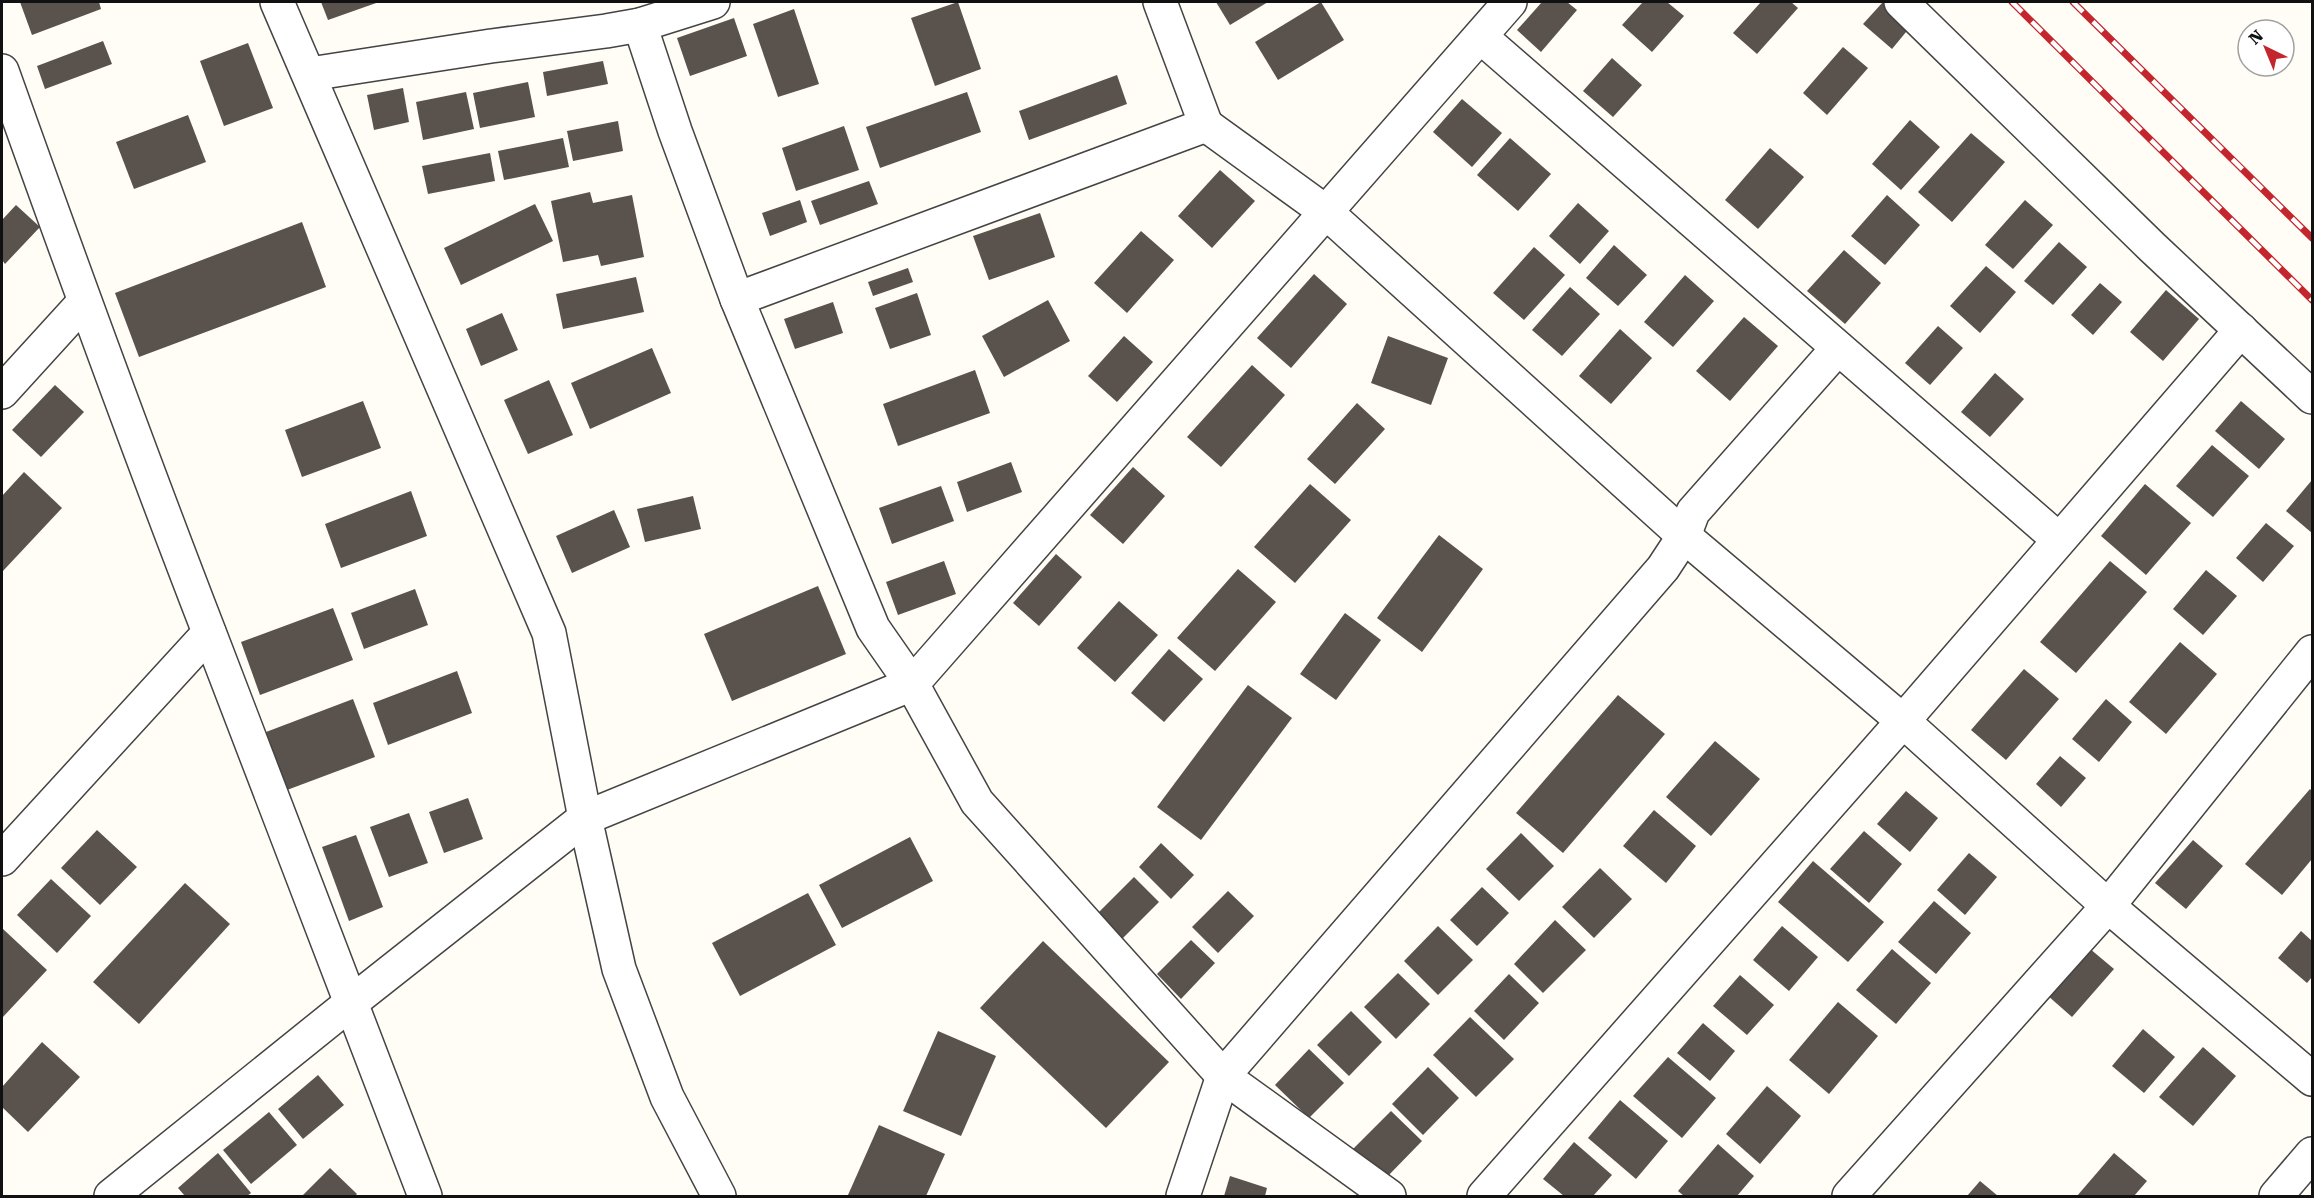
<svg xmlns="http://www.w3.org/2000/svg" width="2314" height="1198" viewBox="0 0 2314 1198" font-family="'Roboto Serif',serif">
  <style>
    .building { fill: #5a524d }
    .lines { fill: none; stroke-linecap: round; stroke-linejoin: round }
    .minor-casing { stroke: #444; stroke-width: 36 }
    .minor { stroke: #fff; stroke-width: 33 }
    .rail-casing { stroke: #c4262e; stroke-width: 7 }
    .rail { stroke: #fff; stroke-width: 4.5; stroke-dasharray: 14; stroke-linecap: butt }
  </style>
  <rect width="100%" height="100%" fill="#fffdf5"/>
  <!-- building -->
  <g class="building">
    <polygon points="20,2 99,2 101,9 32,35"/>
    <polygon points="321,2 379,2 328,20"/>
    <polygon points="958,2 981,69 935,86 911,18"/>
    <polygon points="1216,2 1268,2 1230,25"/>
    <polygon points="1321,2 1344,40 1278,80 1255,42"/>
    <polygon points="1542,2 1567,2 1577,10 1541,52 1517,30"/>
    <polygon points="1643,2 1667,2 1684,16 1652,52 1622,25"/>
    <polygon points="1761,2 1791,2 1798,8 1757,54 1733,33"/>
    <polygon points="1883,2 1911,26 1892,49 1863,24"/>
    <polygon points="794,9 819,84 778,97 753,24"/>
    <polygon points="734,18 747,56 690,76 677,38"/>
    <polygon points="103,41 112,64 45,89 37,66"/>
    <polygon points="248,43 273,108 224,126 200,61"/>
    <polygon points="1843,47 1868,68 1827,115 1803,93"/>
    <polygon points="1612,58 1642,85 1613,117 1583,91"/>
    <polygon points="603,61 608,84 547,96 543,72"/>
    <polygon points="1117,75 1127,104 1029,140 1019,111"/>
    <polygon points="528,82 535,117 480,128 473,93"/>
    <polygon points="403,88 409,122 374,130 367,95"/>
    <polygon points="466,92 474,129 423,140 416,102"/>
    <polygon points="967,92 981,132 880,168 866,127"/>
    <polygon points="1462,99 1502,133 1472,167 1433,132"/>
    <polygon points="188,115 206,162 134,189 116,142"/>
    <polygon points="1910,120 1940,147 1901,190 1872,164"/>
    <polygon points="618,121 623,151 573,161 567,131"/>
    <polygon points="844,126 859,170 796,191 782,148"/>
    <polygon points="1971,133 2005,162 1952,222 1918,192"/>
    <polygon points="563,138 569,167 504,180 498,151"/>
    <polygon points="1510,138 1551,174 1518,211 1477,175"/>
    <polygon points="1770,148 1804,177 1758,229 1725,200"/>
    <polygon points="490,153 495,181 428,194 422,166"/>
    <polygon points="1220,170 1255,201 1212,248 1178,216"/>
    <polygon points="869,181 878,204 820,225 811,201"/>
    <polygon points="590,192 593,203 632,195 644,257 601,266 598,255 563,262 551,201"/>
    <polygon points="1887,195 1920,225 1885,265 1851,236"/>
    <polygon points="800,200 807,222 770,236 762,213"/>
    <polygon points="2025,200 2053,225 2013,269 1985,245"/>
    <polygon points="1578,203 1609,231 1580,264 1549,236"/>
    <polygon points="535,204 553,241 461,285 444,248"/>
    <polygon points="16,205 40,227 5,264 2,260 2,220"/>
    <polygon points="1040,213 1055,257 989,280 973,236"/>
    <polygon points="302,222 326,287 139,357 115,293"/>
    <polygon points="1141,231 1174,260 1127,313 1094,283"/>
    <polygon points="2059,242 2087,267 2053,305 2024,281"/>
    <polygon points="1614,245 1647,275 1618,306 1586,278"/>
    <polygon points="1534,247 1565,275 1524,320 1493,293"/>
    <polygon points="1844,250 1881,283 1845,324 1807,291"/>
    <polygon points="1986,266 2016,292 1980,333 1950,306"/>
    <polygon points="908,268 913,282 873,296 868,282"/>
    <polygon points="1314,274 1347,304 1291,368 1257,338"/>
    <polygon points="1685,275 1714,301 1673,347 1644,322"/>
    <polygon points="636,277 644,312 563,329 556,294"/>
    <polygon points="2100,283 2122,302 2093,335 2071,315"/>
    <polygon points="1570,287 1600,314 1562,356 1532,330"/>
    <polygon points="2166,290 2199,319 2163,361 2130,332"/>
    <polygon points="917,293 931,335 890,349 875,308"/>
    <polygon points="1048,300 1070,341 1004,377 982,336"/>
    <polygon points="833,302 843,333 795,349 784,319"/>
    <polygon points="502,313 518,350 481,366 466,329"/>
    <polygon points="1744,317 1778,346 1730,401 1696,371"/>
    <polygon points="1938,326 1963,348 1930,385 1905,363"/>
    <polygon points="1620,329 1652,358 1611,404 1579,376"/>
    <polygon points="1124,336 1153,362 1117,402 1088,376"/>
    <polygon points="1388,336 1448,358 1431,405 1371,383"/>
    <polygon points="652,348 671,393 590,429 571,383"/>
    <polygon points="1252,365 1285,395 1221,467 1187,437"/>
    <polygon points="975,370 990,413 898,446 883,404"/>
    <polygon points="1995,373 2024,399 1990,437 1961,412"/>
    <polygon points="549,380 573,435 528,454 504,400"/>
    <polygon points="55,385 84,412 41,457 12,430"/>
    <polygon points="363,401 381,448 302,477 285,430"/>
    <polygon points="2241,401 2285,439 2259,469 2215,431"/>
    <polygon points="1357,403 1385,429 1335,484 1307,459"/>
    <polygon points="2212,445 2249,476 2213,517 2176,486"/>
    <polygon points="1011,462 1022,492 967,512 957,482"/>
    <polygon points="1133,467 1165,496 1123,544 1090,515"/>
    <polygon points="24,472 62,508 2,572 2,496"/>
    <polygon points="2312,480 2312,533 2286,511"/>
    <polygon points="1310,484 1351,520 1295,583 1254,547"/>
    <polygon points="2145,484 2191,523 2146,575 2101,536"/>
    <polygon points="941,486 954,521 892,544 879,508"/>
    <polygon points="411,491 427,536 341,568 325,524"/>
    <polygon points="693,496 701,529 645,542 637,509"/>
    <polygon points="614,510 630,547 572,573 556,536"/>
    <polygon points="2266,523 2294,546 2263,582 2236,558"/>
    <polygon points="1439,535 1483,569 1422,652 1377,618"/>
    <polygon points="1056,554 1082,577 1039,626 1013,603"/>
    <polygon points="944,561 956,594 898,615 886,582"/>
    <polygon points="2110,561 2147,592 2076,673 2040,642"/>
    <polygon points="1238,569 1276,602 1215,671 1177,638"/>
    <polygon points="2206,570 2237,596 2203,635 2173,609"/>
    <polygon points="818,586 846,654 732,701 704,634"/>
    <polygon points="415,589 428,625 364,649 351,613"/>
    <polygon points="1119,601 1158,635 1115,682 1077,648"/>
    <polygon points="333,608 353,660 260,695 241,642"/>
    <polygon points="1345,613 1381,640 1336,700 1300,674"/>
    <polygon points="2180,642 2217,674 2166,734 2129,702"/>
    <polygon points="1169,649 1203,679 1164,722 1131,693"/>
    <polygon points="2024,669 2059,699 2006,760 1971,730"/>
    <polygon points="457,671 472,713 388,745 373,703"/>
    <polygon points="1248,685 1292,718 1201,840 1157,807"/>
    <polygon points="1618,695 1665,734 1563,853 1516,813"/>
    <polygon points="353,699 375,757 287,790 266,732"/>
    <polygon points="2106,699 2132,722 2099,762 2072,739"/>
    <polygon points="1715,741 1760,779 1711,836 1666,797"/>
    <polygon points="2060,756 2086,778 2061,807 2036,784"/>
    <polygon points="2310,789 2312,791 2312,859 2282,895 2245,864"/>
    <polygon points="1906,791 1938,818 1910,852 1877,824"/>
    <polygon points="468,798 483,839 444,853 429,812"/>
    <polygon points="1654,810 1696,846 1666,883 1623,846"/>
    <polygon points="409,813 428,863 389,877 370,827"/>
    <polygon points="97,830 137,867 100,905 61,868"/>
    <polygon points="1864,831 1902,864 1869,903 1830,869"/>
    <polygon points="1521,833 1554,866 1519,901 1486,869"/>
    <polygon points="356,835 383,907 349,921 322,847"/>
    <polygon points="910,837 933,881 842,928 819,885"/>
    <polygon points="2193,840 2223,866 2186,909 2155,883"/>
    <polygon points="1161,843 1194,875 1171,899 1139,867"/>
    <polygon points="1969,853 1997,877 1965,915 1937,890"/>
    <polygon points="1813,861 1884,922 1848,962 1778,902"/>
    <polygon points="1600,868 1632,899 1594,938 1562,907"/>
    <polygon points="1134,877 1159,902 1121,940 1096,915"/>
    <polygon points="51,879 91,916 57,953 17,915"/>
    <polygon points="185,883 230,924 139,1024 93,982"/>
    <polygon points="1482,887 1509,913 1477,946 1450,920"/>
    <polygon points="1228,891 1254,916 1218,953 1192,927"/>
    <polygon points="808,893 836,945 740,996 712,943"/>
    <polygon points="1934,901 1971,933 1936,974 1898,942"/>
    <polygon points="1555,920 1586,950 1543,993 1514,964"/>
    <polygon points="1438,926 1473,960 1438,995 1404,961"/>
    <polygon points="1782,926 1818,957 1789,991 1753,960"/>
    <polygon points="3,929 47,970 2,1018 2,930"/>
    <polygon points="2301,931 2312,941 2312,977 2307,983 2278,958"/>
    <polygon points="1191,940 1215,963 1181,999 1157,974"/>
    <polygon points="1043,941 1169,1062 1106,1128 980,1008"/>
    <polygon points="2089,948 2114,969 2072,1017 2047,995"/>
    <polygon points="1892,949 1931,983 1896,1024 1856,990"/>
    <polygon points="1398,973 1430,1004 1396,1039 1364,1007"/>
    <polygon points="1509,974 1539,1003 1504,1040 1474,1011"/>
    <polygon points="1740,975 1774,1005 1747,1035 1713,1006"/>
    <polygon points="1838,1002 1878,1036 1829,1094 1789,1060"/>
    <polygon points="1351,1011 1382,1042 1349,1076 1317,1045"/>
    <polygon points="1470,1017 1514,1059 1476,1097 1433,1055"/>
    <polygon points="1703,1023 1735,1051 1710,1081 1677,1053"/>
    <polygon points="2143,1029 2175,1057 2144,1093 2112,1066"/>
    <polygon points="938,1031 996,1056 961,1136 903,1111"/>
    <polygon points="42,1042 80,1077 28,1132 2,1107 2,1087"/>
    <polygon points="2203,1047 2236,1076 2193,1126 2159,1097"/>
    <polygon points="1309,1049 1344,1083 1309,1118 1275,1085"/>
    <polygon points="1668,1057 1716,1098 1682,1138 1633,1096"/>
    <polygon points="1428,1067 1459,1098 1423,1135 1392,1104"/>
    <polygon points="318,1075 344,1105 303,1139 278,1109"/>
    <polygon points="1767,1086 1801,1116 1760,1164 1726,1134"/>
    <polygon points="1620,1100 1668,1141 1636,1179 1588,1138"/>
    <polygon points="1391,1111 1422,1141 1384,1180 1353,1149"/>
    <polygon points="269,1112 297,1145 251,1184 223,1150"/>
    <polygon points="879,1125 945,1154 926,1196 848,1195"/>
    <polygon points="1574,1142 1612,1175 1593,1196 1564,1196 1543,1179"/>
    <polygon points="1718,1144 1754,1176 1737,1196 1684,1196 1678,1191"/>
    <polygon points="218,1153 251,1193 247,1196 185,1196 178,1188"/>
    <polygon points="2114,1153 2147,1181 2134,1196 2077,1196"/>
    <polygon points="330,1168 357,1194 355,1196 302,1196"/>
    <polygon points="1230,1176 1267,1188 1265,1196 1224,1196"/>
    <polygon points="1980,1181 1998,1196 1967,1196"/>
  </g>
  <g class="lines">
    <!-- minor casing -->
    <g class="minor-casing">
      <g id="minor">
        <polyline points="277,2 549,633 585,818 619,969 667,1097 719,1196"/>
        <polyline points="1160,2 1206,125"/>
        <polyline points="1901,2 2152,247 2312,397"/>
        <polyline points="640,25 675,131 737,299 873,628 912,684 977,802 1223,1076 1389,1196"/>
        <polyline points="1481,37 2058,539"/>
        <path d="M2,71C69,259 137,446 209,632C280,821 354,1008 425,1196"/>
        <polyline points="310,74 491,46 606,31 640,25 713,2"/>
        <polyline points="737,299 1206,125 1326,212 1684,536 1903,721 2108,906 2312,1079"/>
        <polyline points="2,392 84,302"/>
        <polyline points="2,859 209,633"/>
        <polyline points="111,1196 352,1002 585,818 912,684 1510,2"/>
        <polyline points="1183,1196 1223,1076 1663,568 1684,536 1693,512 1838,348"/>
        <polyline points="1484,1196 1903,721 2241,330"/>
        <polyline points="1849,1196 2108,906 2312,652"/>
        <polyline points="2276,1196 2312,1154"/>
      </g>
    </g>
    <!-- minor -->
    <use href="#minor" class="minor"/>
    <!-- rail casing -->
    <g class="rail-casing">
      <g id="rail">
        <polyline points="2012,2 2312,300"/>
        <polyline points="2073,2 2312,238"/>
      </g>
    </g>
    <!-- rail -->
    <use href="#rail" class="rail"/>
  </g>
  <!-- border -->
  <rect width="2314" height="1198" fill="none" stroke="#111111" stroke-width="6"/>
  <!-- north arrow -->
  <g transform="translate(2266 48) rotate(317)"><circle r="28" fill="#ffffff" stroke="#a0a0a0" stroke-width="1.5"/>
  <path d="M0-4.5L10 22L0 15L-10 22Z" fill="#c4262e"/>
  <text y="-9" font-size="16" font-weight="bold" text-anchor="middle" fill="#111111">N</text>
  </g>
</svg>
